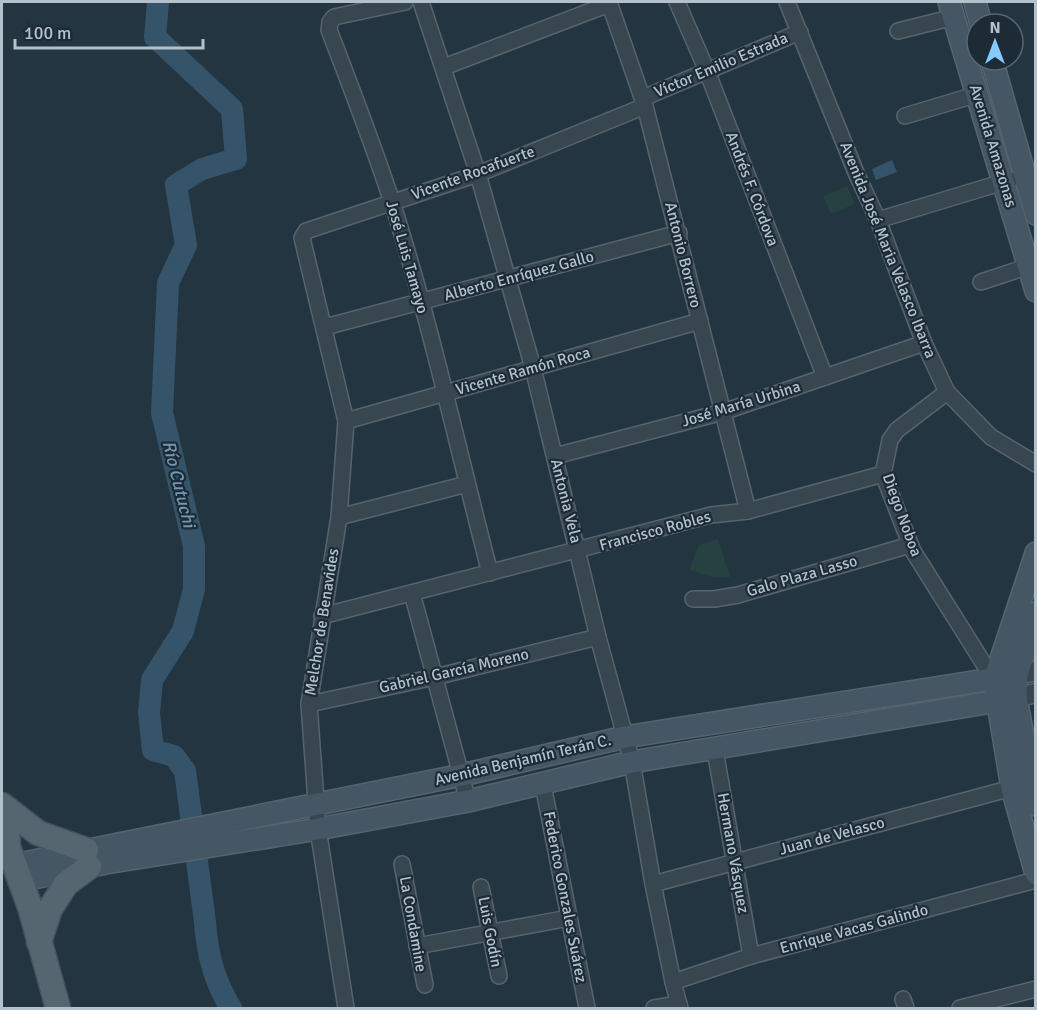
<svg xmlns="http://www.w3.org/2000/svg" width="1037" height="1010" viewBox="0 0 1037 1010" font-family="Signika,sans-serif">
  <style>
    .green { fill: #254240 }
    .water { fill: #365469 }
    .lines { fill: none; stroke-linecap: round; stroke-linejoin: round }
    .river { stroke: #365469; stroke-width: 22 }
    .minor-casing { stroke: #55646e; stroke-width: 18 }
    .tertiary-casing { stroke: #55646e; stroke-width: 21 }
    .secondary-casing { stroke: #55646e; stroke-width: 24 }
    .primary-casing { stroke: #44525d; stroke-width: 27 }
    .minor { stroke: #384650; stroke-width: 15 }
    .tertiary { stroke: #384650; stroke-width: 18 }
    .secondary { stroke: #455664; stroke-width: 21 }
    .primary { stroke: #556671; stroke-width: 24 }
    .labels { text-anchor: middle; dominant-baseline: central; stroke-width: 4.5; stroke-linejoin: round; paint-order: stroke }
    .street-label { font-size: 16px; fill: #b4c1cb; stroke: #1c2b36 }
    .water-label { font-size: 18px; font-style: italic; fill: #7297b0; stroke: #1c2b36 }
  </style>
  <rect width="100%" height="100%" fill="#233541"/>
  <!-- green -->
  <g class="green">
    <polygon points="959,2 967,2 977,34 977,60 985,60 1021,176 1012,178"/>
    <polygon points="847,186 855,204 831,214 823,196"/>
    <path d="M718,539L730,577C710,579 708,575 689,570L699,545Z"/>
  </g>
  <!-- water -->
  <polygon class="water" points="892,160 897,172 876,180 872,169"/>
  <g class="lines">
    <!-- river -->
    <path class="river" d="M158,2L155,37L232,109L236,159L202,169L176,185L186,245L168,283L162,413L194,546V589L183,631L152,680L149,713L153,750L174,756L185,771L205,922C207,953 215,983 231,1008"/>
    <!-- minor casing -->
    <g class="minor-casing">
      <g id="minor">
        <path d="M405,2L334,17L330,22L329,30C351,87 373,144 392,202C431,324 458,450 490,573"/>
        <polyline points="421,2 478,174 533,368 598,637 632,762 653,884 673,982 680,1008"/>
        <polyline points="609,2 645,106 748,511"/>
        <polyline points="677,2 707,71 825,377"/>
        <polyline points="787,2 857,175 878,220 924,343 947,392 991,437 1036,464"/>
        <polyline points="898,31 954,17"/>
        <polyline points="444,67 609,4"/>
        <polyline points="643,98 800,32"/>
        <polyline points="905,116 978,94"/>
        <polyline points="878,220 1010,180"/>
        <polyline points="981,282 1029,266"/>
        <polyline points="325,327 679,233"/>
        <polyline points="947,392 897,430 890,440 883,474 913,551 994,680"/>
        <polyline points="346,421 700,321"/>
        <polyline points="555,456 723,412 924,343"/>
        <polyline points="339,517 467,484"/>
        <polyline points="412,593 468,801"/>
        <polyline points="693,599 714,599 738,595 910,545"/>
        <polyline points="322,616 711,515 748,511 883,474"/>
        <polyline points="309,704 435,677 598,637"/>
        <polyline points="715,750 751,956"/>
        <polyline points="543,785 587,1008"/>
        <polyline points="402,864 425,985"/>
        <polyline points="653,884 1012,788"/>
        <polyline points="481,887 499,976"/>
        <polyline points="417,946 569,918"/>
        <polyline points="673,982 751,956 1036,880"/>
        <polyline points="903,999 906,1008"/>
        <polyline points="346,1008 318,829 309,704 339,517 346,421 302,238 306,231 478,174 645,106"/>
        <polyline points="654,1008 679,1004"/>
        <polyline points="960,1008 1036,989"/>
      </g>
    </g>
    <!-- tertiary casing -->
    <g class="tertiary-casing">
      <g id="tertiary">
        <polyline points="1017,675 1036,671"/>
        <polyline points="1016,698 1036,693"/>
      </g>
    </g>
    <!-- secondary casing -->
    <g class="secondary-casing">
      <g id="secondary">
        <polyline points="949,2 1036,291"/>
        <polyline points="975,2 981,24"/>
        <polyline points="992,60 1036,214"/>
        <polyline points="1036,553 994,680 1012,788 1036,874"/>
        <polyline points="1036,613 1017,675 1016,698 1036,805"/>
        <polyline points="14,865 462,775 625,737 1017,675"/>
        <polyline points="19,881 106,863 318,829 468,801 632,762 1016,698"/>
      </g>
    </g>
    <!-- primary casing -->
    <g class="primary-casing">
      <g id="primary">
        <polyline points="2,805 38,833 86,850"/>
        <polyline points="2,812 7,830 8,847 30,907 58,1008"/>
        <polyline points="39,942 50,909 66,884 89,867"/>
      </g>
    </g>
    <!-- minor -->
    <use href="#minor" class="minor"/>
    <!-- tertiary -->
    <use href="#tertiary" class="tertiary"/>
    <!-- secondary -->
    <use href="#secondary" class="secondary"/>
    <!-- primary -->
    <use href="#primary" class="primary"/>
  </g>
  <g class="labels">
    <!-- street labels -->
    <g class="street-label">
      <text transform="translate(721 65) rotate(-23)">Víctor Emilio Estrada</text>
      <text transform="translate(993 146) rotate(73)">Avenida Amazonas</text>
      <text transform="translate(473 173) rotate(-20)">Vicente Rocafuerte</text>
      <text transform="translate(752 189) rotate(69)">Andrés F. Córdova</text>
      <text transform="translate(888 250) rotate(68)">Avenida José Maria Velasco Ibarra</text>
      <text transform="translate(683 255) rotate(76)">Antonio Borrero</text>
      <text transform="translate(407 257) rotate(74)">José Luis Tamayo</text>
      <text transform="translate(519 276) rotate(-15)">Alberto Enríquez Gallo</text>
      <text transform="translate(523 371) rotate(-16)">Vicente Ramón Roca</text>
      <text transform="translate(741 404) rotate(-17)">José María Urbina</text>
      <text transform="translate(566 501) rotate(76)">Antonia Vela</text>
      <text transform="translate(902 515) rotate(70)">Diego Noboa</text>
      <text transform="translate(655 531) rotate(-15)">Francisco Robles</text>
      <text transform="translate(802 576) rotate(-16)">Galo Plaza Lasso</text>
      <text transform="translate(322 622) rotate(-81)">Melchor de Benavides</text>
      <text transform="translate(454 671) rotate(-13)">Gabriel García Moreno</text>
      <text transform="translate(523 760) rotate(-13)">Avenida Benjamín Terán C.</text>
      <text transform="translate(832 836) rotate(-15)">Juan de Velasco</text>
      <text transform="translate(733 853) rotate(80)">Hermano Vásquez</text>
      <text transform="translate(565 897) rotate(79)">Federico Gonzales Suárez</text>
      <text transform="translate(413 924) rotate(80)">La Condamine</text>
      <text transform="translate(854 929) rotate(-15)">Enrique Vacas Galindo</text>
      <text transform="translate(490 932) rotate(79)">Luis Godín</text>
    </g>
    <!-- water labels -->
    <g class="water-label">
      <text transform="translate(179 484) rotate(76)">Río Cutuchi</text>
    </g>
  </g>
  <!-- border -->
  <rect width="1037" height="1010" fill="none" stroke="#b4c1cb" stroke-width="6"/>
  <!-- north arrow -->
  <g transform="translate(995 42)"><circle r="28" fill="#1c2b36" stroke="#596772" stroke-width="1.5"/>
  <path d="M0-4.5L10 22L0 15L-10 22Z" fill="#86c9fe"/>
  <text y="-9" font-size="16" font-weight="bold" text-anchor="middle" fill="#b4c1cb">N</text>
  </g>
  <!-- scale -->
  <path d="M15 39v9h188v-9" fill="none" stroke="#b4c1cb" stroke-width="3"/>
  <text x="24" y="39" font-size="18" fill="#b4c1cb" stroke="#1c2b36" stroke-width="4.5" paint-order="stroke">100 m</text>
</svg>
